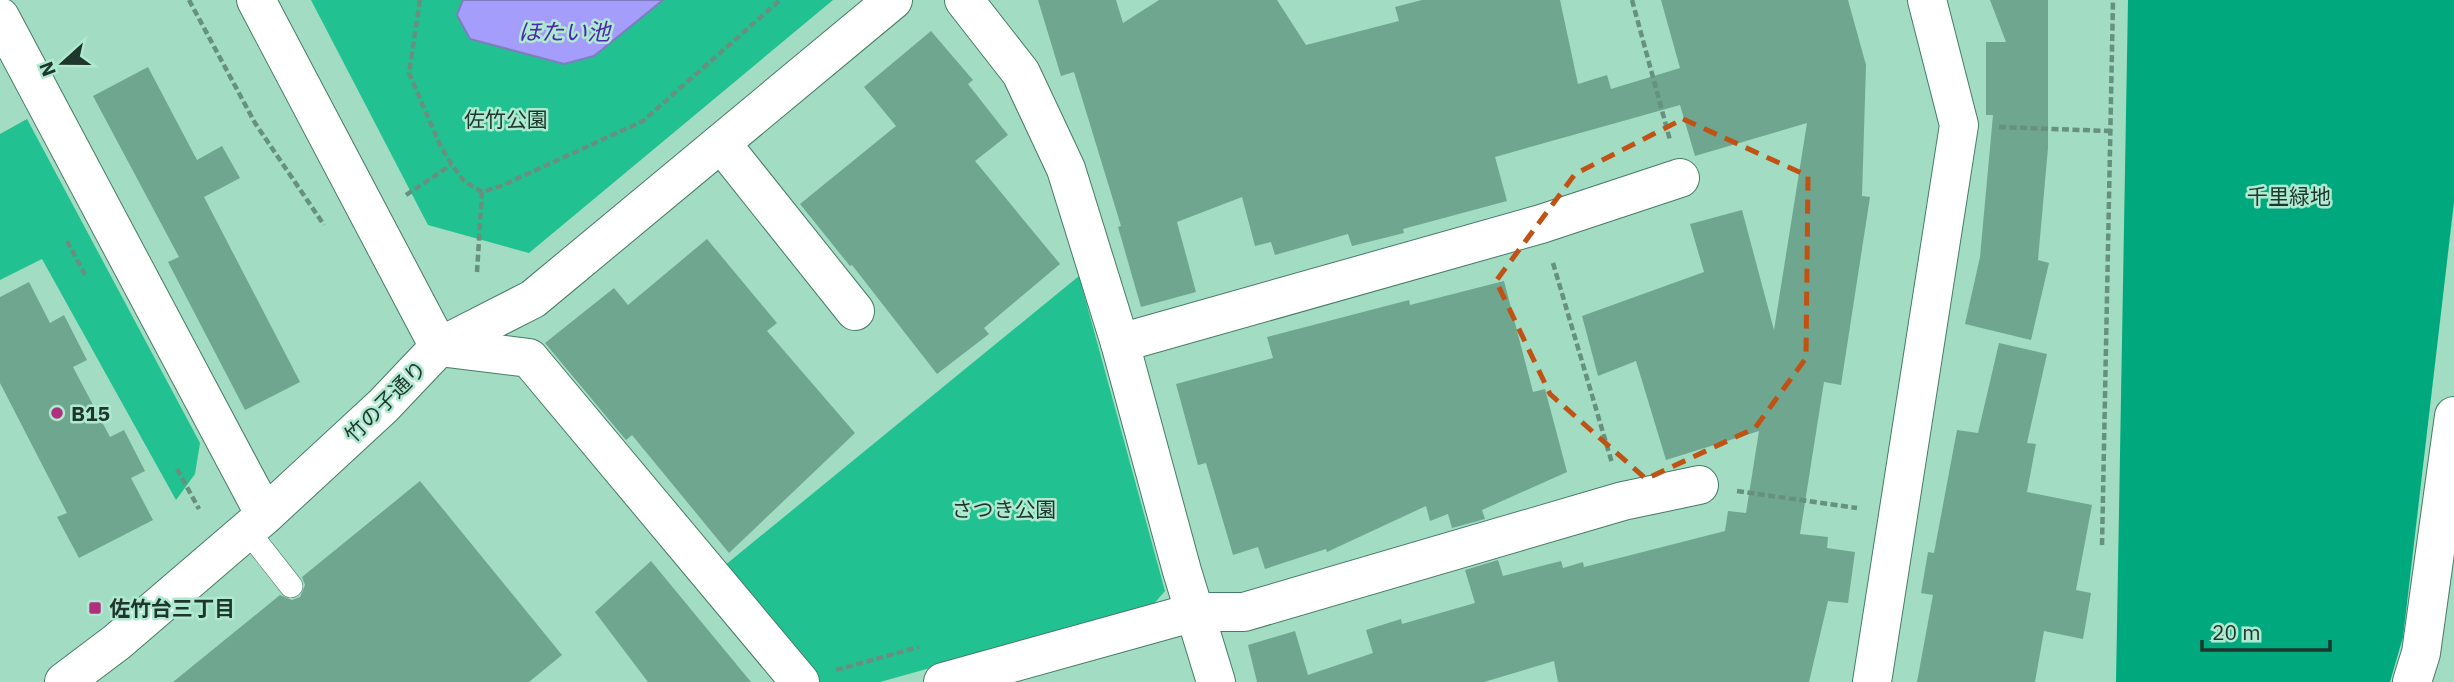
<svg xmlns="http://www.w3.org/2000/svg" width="2454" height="682" viewBox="0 0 2454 682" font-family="'IBM Plex Sans','Noto Sans JP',sans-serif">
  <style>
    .green { fill: #21c192 }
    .forest { fill: #00a97d }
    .water { fill: #a59dfb; stroke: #7d7ebd; stroke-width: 2 }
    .building { fill: #6fa68f }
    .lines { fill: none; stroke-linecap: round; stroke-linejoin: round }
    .lane-casing { stroke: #457c66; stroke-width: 24 }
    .street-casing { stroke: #457c66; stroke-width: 40 }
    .secondary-casing { stroke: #457c66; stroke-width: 40 }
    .path { stroke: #67917f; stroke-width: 4.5; stroke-dasharray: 7 3.5; stroke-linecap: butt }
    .lane { stroke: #fff; stroke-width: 23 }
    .street { stroke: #fff; stroke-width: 38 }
    .secondary { stroke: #fff; stroke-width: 38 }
    .marked { fill: none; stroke: #c05213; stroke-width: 5; stroke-dasharray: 14 9; stroke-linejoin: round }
    .poi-dot { fill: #ae307f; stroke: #afe9d0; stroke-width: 2.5 }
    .labels { text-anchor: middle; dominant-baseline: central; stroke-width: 5; stroke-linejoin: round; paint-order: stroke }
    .park-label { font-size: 21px; fill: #1c382d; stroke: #afe9d0 }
    .street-label { font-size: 21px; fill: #1f362d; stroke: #afe9d0 }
    .poi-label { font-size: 21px; font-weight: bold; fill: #1f362d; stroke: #afe9d0; text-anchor: start }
    .water-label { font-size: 23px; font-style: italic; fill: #4d29b0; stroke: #afe9d0 }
  </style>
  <rect width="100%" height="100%" fill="#a2dcc3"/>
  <!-- green -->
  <g class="green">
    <polygon points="311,0 833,0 529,253 428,225"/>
    <polygon points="27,119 200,443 195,474 176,500 42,259 0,280 0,134"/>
    <polygon points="1079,276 1165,591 1152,606 880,682 815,682 724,566"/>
  </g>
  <!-- forest -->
  <polygon class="forest" points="2128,0 2454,0 2454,202 2403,637 2390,682 2116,682"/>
  <!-- water -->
  <polygon class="water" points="463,0 663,0 594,56 564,64 470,39 457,15"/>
  <!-- building -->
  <g class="building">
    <polygon points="1038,0 1116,0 1123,23 1159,0 1277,0 1306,45 1399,21 1395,7 1422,0 1560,0 1578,84 1607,75 1611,89 1680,68 1661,0 1848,0 1866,65 1862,196 1870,197 1841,385 1824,382 1800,534 1828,537 1827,548 1855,552 1848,603 1828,601 1809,682 1558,682 1554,661 1484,682 1257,682 1248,645 1295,631 1308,675 1373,653 1366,630 1401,619 1402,624 1475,603 1465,570 1498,560 1503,576 1561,561 1563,568 1583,562 1584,567 1725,531 1728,511 1746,513 1759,431 1666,460 1636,361 1598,376 1582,316 1704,272 1690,224 1742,210 1774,330 1807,123 1695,156 1680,105 1495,157 1507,201 1403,229 1404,233 1352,246 1348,234 1275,255 1271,242 1255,246 1242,197 1177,222 1196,292 1141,307 1118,227 1121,226 1074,72 1061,76"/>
    <polygon points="1990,0 2048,0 2048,148 2038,260 2049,263 2031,340 1965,324 1980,257 1993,115 1986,115 1986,42 2006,42"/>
    <polygon points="931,31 973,80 968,84 1008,135 975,161 1060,264 984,328 989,334 937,374 852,265 850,266 800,204 896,126 864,87"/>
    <polygon points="148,67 197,160 222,146 240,178 204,197 300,382 245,410 168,262 179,257 93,96"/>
    <polygon points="707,239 777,323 767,331 855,433 729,553 632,435 626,440 545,343 614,288 628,305"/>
    <polygon points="1504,281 1533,392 1545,389 1567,472 1482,510 1485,519 1452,528 1448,514 1430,521 1426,506 1327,552 1326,549 1265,569 1258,547 1233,555 1206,463 1198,465 1176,384 1273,358 1267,337 1409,300 1410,305"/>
    <polygon points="29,282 50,323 64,315 87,360 73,367 110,437 124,430 145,471 131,478 153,520 79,558 57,517 67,513 0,383 0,297"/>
    <polygon points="1999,343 2047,354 2027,443 2036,444 2027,492 2092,505 2076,590 2091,593 2083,639 2044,631 2035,682 1917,682 1933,595 1921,593 1928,552 1934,553 1957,430 1978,433"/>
    <polygon points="420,481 562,655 529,682 173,682 280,595 292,600 300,597 305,585 302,577"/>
    <polygon points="651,561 751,682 648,682 595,612"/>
  </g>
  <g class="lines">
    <!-- lane casing -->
    <g class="lane-casing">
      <polyline id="lane" points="247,530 291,586"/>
    </g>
    <!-- street casing -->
    <g class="street-casing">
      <g id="street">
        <polyline points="964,0 1021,73 1066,169 1120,343 1182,571 1216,682"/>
        <polyline points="0,17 265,515"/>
        <polyline points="721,143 855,311"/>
        <polyline points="1120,343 1541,224 1680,178"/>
        <polyline points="439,347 529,358 800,682"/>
        <polyline points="943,682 1195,612 1244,612 1623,501 1699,485"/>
        <polyline points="1872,682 1959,125 1927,0"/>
        <polyline points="2412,682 2421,653 2454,416"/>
      </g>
    </g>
    <!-- secondary casing -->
    <g class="secondary-casing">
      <g id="secondary">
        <polyline points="256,0 439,347"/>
        <polyline points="64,682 117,642 265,515 383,406 439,347 533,299 893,0"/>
      </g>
    </g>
    <!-- path -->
    <g class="path">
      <polyline points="189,0 255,123 324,225"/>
      <polyline points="420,0 409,73 440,145 452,165 464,181 482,192 501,186 643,121 780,0"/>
      <polyline points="1632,0 1670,140"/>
      <polyline points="1999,127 2110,131"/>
      <polyline points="406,195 451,165"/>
      <polyline points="67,241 85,275"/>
      <polyline points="1553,263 1612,463"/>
      <polyline points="477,272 482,192"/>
      <polyline points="177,469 199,509"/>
      <polyline points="1737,491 1857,508"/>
      <polyline points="2102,545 2113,0"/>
      <polyline points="836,670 919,647"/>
    </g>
    <!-- lane -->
    <use href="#lane" class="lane"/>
    <!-- street -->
    <use href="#street" class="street"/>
    <!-- secondary -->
    <use href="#secondary" class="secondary"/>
  </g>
  <!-- marked area -->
  <path class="marked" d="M1683,119L1808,176L1806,358L1755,428L1646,479L1550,394L1496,281L1575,174Z"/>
  <!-- markers -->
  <g class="poi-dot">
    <circle cx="57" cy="413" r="7"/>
    <rect x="88" y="601" width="14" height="14" rx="3.5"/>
  </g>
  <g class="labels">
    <!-- park labels -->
    <g class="park-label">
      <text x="506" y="119">佐竹公園</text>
      <text x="2289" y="196">千里緑地</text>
      <text x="1004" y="509">さつき公園</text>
    </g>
    <!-- street labels -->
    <g class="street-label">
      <text transform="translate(385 401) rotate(-45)">竹の子通り</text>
    </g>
    <!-- poi labels -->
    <g class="poi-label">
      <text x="71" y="413">B15</text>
      <text x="109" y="608">佐竹台三丁目</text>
    </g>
    <!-- water labels -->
    <g class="water-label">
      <text x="564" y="31">ほたい池</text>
    </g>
  </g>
  <!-- north arrow -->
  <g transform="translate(63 63) rotate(249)" stroke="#afe9d0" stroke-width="5" paint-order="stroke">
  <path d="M0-5L12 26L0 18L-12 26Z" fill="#1f362d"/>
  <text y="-10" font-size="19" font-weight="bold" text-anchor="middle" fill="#1f362d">N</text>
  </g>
  <!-- scale -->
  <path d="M2202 640v10h128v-10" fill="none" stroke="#1f362d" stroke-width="3.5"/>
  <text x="2212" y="640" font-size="21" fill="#1f362d" stroke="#afe9d0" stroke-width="5" paint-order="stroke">20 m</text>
</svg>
